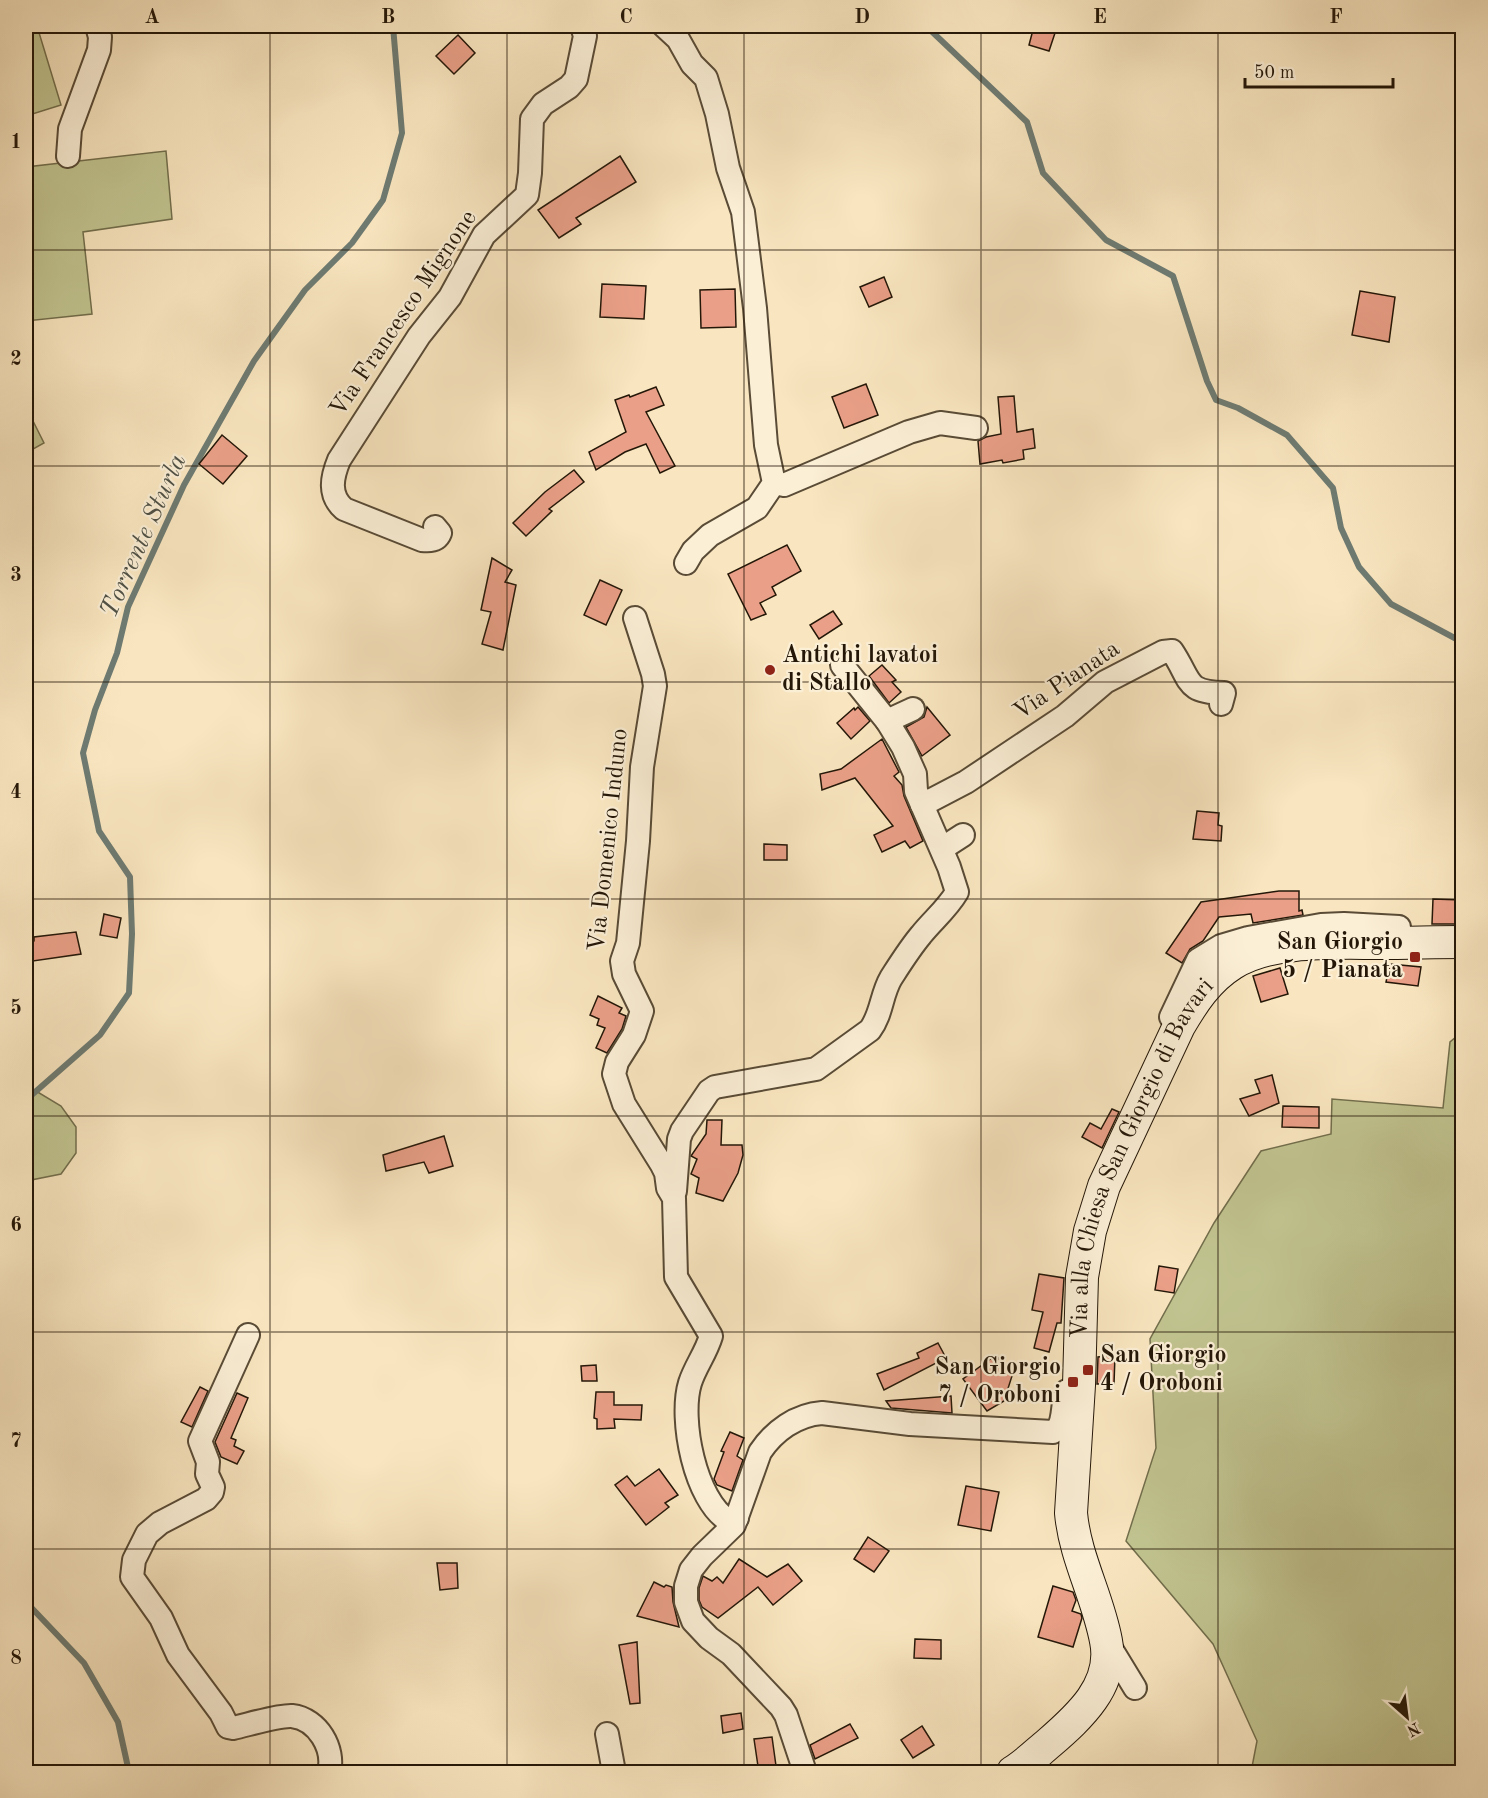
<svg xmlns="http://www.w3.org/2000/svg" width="1488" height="1798" viewBox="0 0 1488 1798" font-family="'Old Standard TT',serif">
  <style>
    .green { fill: #c1c490; stroke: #726e4c; stroke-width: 1.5 }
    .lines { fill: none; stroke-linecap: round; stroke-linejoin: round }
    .stream { stroke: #6e7b72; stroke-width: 6 }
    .building { fill: #eaa088; stroke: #241708; stroke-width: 1.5 }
    .street-casing { stroke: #594b36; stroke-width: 26 }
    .secondary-casing { stroke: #241708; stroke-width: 34 }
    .street { stroke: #fbefd6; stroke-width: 22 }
    .secondary { stroke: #fbefd6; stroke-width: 32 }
    .grid { fill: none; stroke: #241708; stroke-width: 1.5; stroke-opacity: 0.55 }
    .poi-dot { fill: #8f2418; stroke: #fbefd6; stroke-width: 2 }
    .labels { text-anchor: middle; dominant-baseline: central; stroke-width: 4.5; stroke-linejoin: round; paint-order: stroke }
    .street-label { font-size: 24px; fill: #241708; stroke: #fbefd6 }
    .poi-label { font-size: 24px; font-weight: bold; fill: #241708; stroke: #fbefd6; text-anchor: start }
    .water-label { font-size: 26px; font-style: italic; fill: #4f5146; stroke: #fbefd6 }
    .neatline { fill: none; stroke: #241708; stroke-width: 2 }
    .grid-label { font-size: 20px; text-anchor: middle; font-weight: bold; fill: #241708 }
  </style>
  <rect width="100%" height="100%" fill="#f9e6c0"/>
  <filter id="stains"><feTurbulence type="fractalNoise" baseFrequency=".00333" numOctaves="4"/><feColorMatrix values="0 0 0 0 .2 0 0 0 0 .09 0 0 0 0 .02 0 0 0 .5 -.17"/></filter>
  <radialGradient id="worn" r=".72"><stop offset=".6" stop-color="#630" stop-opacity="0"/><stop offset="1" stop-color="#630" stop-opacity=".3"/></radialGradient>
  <!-- green -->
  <g class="green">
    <polygon points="26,26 37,26 61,105 26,116"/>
    <polygon points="166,151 172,219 83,232 92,314 26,321 26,167"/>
    <polygon points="26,407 44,443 26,453"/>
    <polygon points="1462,1032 1462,1772 1251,1772 1257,1741 1213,1644 1126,1541 1156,1448 1150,1339 1214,1223 1261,1151 1331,1134 1332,1099 1443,1108 1450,1042"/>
    <polygon points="26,1085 61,1106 76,1127 76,1153 61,1174 26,1181"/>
  </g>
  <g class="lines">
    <!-- stream -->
    <g class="stream">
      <polyline points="926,26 1027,122 1043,173 1106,240 1173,276 1207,381 1216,400 1238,408 1287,435 1333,488 1341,528 1359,567 1391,604 1462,642"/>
      <polyline points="26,1100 100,1035 129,993 132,934 130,877 99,831 83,753 95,710 117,653 128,607 184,485 254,361 305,290 352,243 383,200 402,133 393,26"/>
      <polyline points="26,1602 84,1663 118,1722 129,1772"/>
    </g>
  </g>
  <!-- building -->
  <g class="building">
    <polygon points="1034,26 1055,33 1049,51 1029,45"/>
    <polygon points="458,35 475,53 454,74 436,56"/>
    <polygon points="620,156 636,182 576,218 581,224 559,238 538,210"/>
    <polygon points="884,277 892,297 869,307 860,287"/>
    <polygon points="602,284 646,286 644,319 600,317"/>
    <polygon points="735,289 736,327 701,328 700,290"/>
    <polygon points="1360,291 1395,297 1389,342 1352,335"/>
    <polygon points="866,384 878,415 844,428 832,397"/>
    <polygon points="656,387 664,405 646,412 675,466 660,473 646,444 625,452 596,470 589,452 626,432 615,400 629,395 630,397"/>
    <polygon points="1014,396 1017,432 1033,429 1035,448 1023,450 1024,459 1003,463 1002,460 980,464 978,441 986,437 1001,434 998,397"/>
    <polygon points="222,435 247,456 223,484 199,464"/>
    <polygon points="574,470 584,482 549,509 552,511 526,536 513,523 545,492"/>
    <polygon points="787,545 801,571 772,587 776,595 760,603 766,614 751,620 728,574"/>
    <polygon points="492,558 512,570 505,582 516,585 503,650 482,644 491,612 481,610"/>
    <polygon points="600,580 622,590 606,625 584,615"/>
    <polygon points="833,611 842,624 819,639 810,625"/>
    <polygon points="882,665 896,680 892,682 901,692 889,703 869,676"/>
    <polygon points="858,707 870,721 851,739 837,723 854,708 855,710"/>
    <polygon points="927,707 950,735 922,756 906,727 924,717"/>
    <polygon points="882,739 899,772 894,776 902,785 904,796 923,841 910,848 905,841 882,852 874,835 893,826 855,778 822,790 820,774 841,769"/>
    <polygon points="1197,811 1219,813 1218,825 1222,826 1221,841 1193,839"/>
    <polygon points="764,844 787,845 787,860 764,860"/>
    <polygon points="1279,891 1299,891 1299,911 1302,910 1303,915 1253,923 1251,914 1219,917 1203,941 1190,949 1182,963 1166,953 1201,902"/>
    <polygon points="1433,899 1462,900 1462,924 1432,924"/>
    <polygon points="104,914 121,918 117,938 100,935"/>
    <polygon points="76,932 81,954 26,962 26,943 34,941 34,937"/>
    <polygon points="1390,964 1421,967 1418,986 1386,982"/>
    <polygon points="1280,968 1288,994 1261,1002 1253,976"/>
    <polygon points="598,996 622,1008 619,1013 626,1016 622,1029 607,1053 596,1048 605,1028 597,1025 599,1019 590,1015"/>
    <polygon points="1272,1075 1279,1103 1249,1116 1240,1099 1260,1093 1255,1080"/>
    <polygon points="1283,1106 1319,1107 1319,1128 1282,1127"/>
    <polygon points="1112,1109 1119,1112 1102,1148 1082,1137 1090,1123 1101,1129"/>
    <polygon points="707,1120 722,1120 721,1145 742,1145 743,1155 738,1173 723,1201 696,1193 699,1178 691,1174 697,1159 691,1156 706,1134"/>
    <polygon points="444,1136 453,1166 429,1173 424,1162 386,1171 383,1155"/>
    <polygon points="1159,1266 1178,1269 1174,1293 1155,1290"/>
    <polygon points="1039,1274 1064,1278 1061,1323 1057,1323 1049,1352 1034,1348 1043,1312 1032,1310"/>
    <polygon points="938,1343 946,1358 884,1390 877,1374 919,1358 917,1353"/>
    <polygon points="996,1355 1012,1376 1004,1401 987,1411 963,1379"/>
    <polygon points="1115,1355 1114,1384 1097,1384 1098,1357"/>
    <polygon points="596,1365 597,1381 582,1381 581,1366"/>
    <polygon points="200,1387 208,1391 192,1427 181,1422"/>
    <polygon points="596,1392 614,1392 614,1405 642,1405 641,1420 614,1419 615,1428 597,1429 597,1419 594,1418"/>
    <polygon points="237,1393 248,1398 231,1438 236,1440 234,1446 244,1451 237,1464 221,1457 215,1442"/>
    <polygon points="951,1396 952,1413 891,1408 886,1401"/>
    <polygon points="730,1432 744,1438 737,1456 743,1460 732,1491 717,1485 714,1479 724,1452 721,1451"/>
    <polygon points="659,1469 678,1495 665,1503 669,1507 646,1525 615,1485 627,1476 635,1486"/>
    <polygon points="966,1486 999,1492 991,1531 958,1525"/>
    <polygon points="868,1537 889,1551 874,1572 854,1559"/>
    <polygon points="739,1559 767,1577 788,1564 802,1581 773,1605 758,1587 718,1618 702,1607 699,1600 699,1588 703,1576 712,1581 717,1577 723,1583"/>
    <polygon points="437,1563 457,1563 458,1588 440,1590"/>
    <polygon points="654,1582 664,1587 666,1585 672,1587 673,1602 679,1627 637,1616"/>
    <polygon points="1053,1586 1073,1592 1076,1600 1072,1611 1081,1614 1082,1618 1073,1647 1038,1637"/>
    <polygon points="915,1639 941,1640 941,1659 914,1658"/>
    <polygon points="637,1642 640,1703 630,1704 619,1645"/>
    <polygon points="741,1713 743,1729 723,1733 721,1716"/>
    <polygon points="850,1724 858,1738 815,1759 810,1745"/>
    <polygon points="922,1726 934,1745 913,1758 901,1740"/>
    <polygon points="772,1737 777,1773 759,1773 754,1739"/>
  </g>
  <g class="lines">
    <!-- street casing -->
    <g class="street-casing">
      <g id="street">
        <polyline points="664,26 678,39 692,64 706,78 717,114 728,168 743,212 755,308 766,445 774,483 757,508 710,535 693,551 686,563"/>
        <polyline points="68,156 70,129 99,50 100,37 97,26"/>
        <polyline points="774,483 784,485 909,432 940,423 976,428"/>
        <path d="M435,527L440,533C437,541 430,541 422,540L344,509C328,495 332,477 339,460L419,336L450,297L484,235L527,195L530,173L532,119L543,104L569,87L576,79L585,36L582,26"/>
        <path d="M635,618L653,674L655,686L642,767L638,841L628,943L622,961L624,974L642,1011L634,1035L617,1062L614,1074L624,1104L662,1165L666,1173L668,1188L674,1198L676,1277L711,1336C706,1353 695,1367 690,1383C679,1419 695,1501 729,1521L737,1518"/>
        <polyline points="887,721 913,709"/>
        <path d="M922,805L966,782L1065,716L1105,682L1163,652L1172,651C1192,681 1184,692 1224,693L1221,704"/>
        <polyline points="943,852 946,846 963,835"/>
        <polyline points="1171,1017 1198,960 1221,946 1248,938 1321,925 1344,924 1399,927 1399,943"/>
        <path d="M675,1191L679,1139L682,1131L709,1091L715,1087L816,1069L870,1030C882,1014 881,995 891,978C900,964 910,948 921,935C933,920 947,909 957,892L949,867L916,791L915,774L903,747L887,721L842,665"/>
        <path d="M248,1335L200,1441L208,1462L207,1474L213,1487L212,1492L206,1499L160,1523L147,1534L134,1560L132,1577L161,1618L178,1655L221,1713L228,1727L233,1728C247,1725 279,1715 292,1716C318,1719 335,1749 329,1772"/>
        <polyline points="1107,1642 1135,1688"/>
        <polyline points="607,1734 614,1772"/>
        <path d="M805,1772L786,1715L781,1707L731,1654L709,1638L693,1621L686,1602V1586L691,1570L702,1556L734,1525L760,1452C774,1431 796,1415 822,1413L910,1424L1053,1432C1066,1426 1061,1402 1067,1391"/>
      </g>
    </g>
    <!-- secondary casing -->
    <g class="secondary-casing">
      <g id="secondary">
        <path id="s1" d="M1013,1772C1026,1764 1037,1753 1049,1743C1079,1717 1115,1685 1106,1641C1098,1597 1075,1558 1071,1513L1079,1385L1082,1277L1090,1231L1104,1186L1179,1026C1193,1002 1208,979 1232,964C1270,939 1336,943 1380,943C1408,943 1435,942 1462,942"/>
      </g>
    </g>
    <!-- street -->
    <use href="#street" class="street"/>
    <!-- secondary -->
    <use href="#secondary" class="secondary"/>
  </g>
  <!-- grid -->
  <path class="grid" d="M270,26V1772M507,26V1772M744,26V1772M981,26V1772M1218,26V1772M26,250H1462M26,466H1462M26,682H1462M26,899H1462M26,1116H1462M26,1332H1462M26,1549H1462"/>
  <!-- markers -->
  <g class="poi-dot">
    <circle cx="770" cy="670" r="6"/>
    <rect x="1409" y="951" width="12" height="12" rx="3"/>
    <rect x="1082" y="1364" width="12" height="12" rx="3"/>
    <rect x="1067" y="1376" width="12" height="12" rx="3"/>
  </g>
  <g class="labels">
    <!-- street labels -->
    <g class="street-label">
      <text transform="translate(404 314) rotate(-56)">Via Francesco Mignone</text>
      <text transform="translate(1067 681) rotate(-34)">Via Pianata</text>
      <text transform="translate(609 840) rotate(-84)">Via Domenico Induno</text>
      <text stroke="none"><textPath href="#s1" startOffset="670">Via alla Chiesa San Giorgio di Bavari</textPath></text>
    </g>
    <!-- poi labels -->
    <g class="poi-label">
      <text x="782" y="656">Antichi lavatoi<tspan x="782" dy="28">di Stallo</tspan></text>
      <text x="1403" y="943" text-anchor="end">San Giorgio<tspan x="1403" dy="28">5 / Pianata</tspan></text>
      <text x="1100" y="1356">San Giorgio<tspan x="1100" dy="28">4 / Oroboni</tspan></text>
      <text x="1061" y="1368" text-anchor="end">San Giorgio<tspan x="1061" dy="28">7 / Oroboni</tspan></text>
    </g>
    <!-- water labels -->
    <g class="water-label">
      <text transform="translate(144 536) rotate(-66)">Torrente Sturla</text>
    </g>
  </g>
  <!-- margin -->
  <rect width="1488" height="1798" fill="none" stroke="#f9e6c0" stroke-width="66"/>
  <!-- north arrow -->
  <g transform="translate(1407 1717) rotate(152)" stroke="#fbefd6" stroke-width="4.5" paint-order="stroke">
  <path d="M0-4.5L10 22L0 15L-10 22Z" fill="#241708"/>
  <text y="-9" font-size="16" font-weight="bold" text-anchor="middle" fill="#241708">N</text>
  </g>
  <!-- scale -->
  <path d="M1245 78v9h148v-9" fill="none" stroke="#241708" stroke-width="3"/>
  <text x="1254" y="78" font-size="18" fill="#241708" stroke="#fbefd6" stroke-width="4.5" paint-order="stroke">50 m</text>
  <rect x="33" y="33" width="1422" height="1732" class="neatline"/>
  <g class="grid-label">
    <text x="152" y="23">A</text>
    <text x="388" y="23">B</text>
    <text x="626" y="23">C</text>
    <text x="862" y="23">D</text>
    <text x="1100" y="23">E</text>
    <text x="1336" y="23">F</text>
    <text x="16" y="148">1</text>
    <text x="16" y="365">2</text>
    <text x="16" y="581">3</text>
    <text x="16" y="798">4</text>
    <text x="16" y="1014">5</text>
    <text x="16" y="1231">6</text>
    <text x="16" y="1447">7</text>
    <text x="16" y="1664">8</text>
  </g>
  <rect width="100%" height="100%" filter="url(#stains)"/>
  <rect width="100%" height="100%" fill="url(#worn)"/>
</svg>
